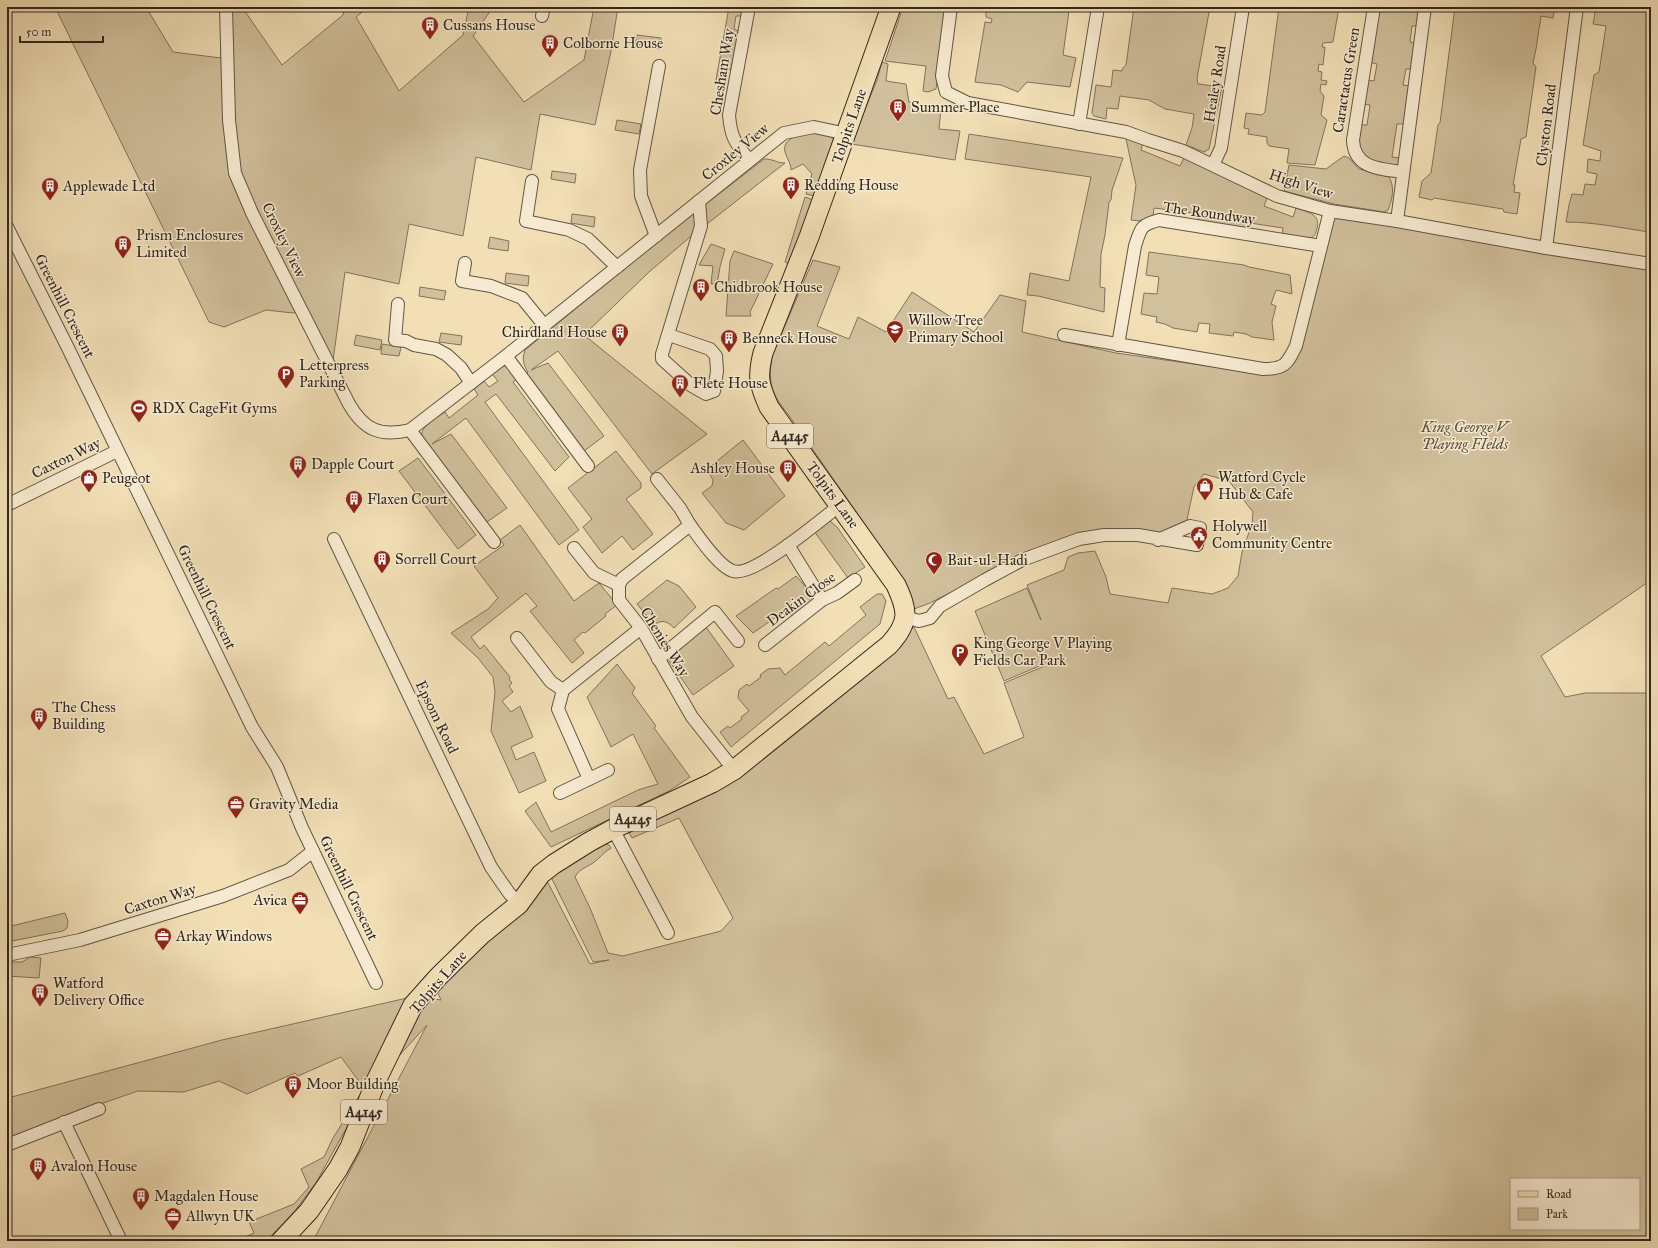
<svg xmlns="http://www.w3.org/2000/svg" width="1658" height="1248" viewBox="0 0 1658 1248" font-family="'IM FELL Great Primer',serif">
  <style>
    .green { fill: #d1c09c; stroke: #80745d; fill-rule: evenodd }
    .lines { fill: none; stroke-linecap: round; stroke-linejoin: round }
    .street-casing { stroke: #605644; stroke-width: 14 }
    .primary-casing { stroke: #30281e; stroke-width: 21 }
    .street { stroke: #f7ead0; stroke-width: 12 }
    .primary { stroke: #f2dfb6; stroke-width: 19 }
    .labels { text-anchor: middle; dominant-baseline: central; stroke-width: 3; stroke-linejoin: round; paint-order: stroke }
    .shield { fill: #f7ead0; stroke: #6c6253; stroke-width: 1 }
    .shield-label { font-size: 14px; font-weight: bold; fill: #30281e }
    .poi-label { font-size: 15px; fill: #30281e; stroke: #f7ead0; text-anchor: start }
    .street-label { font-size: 15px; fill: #30281e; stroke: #f7ead0 }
    .park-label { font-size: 15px; font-style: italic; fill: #584e3e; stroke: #f7ead0 }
  </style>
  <rect width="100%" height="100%" fill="#f2dfb6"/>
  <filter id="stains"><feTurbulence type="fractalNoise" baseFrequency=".005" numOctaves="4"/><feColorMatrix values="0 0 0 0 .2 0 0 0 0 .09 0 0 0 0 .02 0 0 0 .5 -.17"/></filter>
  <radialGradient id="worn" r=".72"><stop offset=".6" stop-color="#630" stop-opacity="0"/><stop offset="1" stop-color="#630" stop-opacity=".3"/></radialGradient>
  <!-- green -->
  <g class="green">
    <polygon points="55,7 146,7 173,52 221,58 221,7 242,7 282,65 343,15 345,7 369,7 356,17 399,91 463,35 469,7 493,7 473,36 524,102 584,60 594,7 618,7 611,51 595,125 540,114 531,170 476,157 463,236 409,224 399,284 345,272 333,361 306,308 293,313 266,310 224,327 209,322"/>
    <path d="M729,7H745L744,16H736L734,29L741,32L735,70L726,69L723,87C718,87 717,85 716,80Z"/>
    <polygon points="903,7 949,7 936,89 928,92 923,91 926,66 885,61"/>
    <polygon points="985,7 1067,7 1069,11 1063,55 1076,58 1070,87 1027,82 1018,92 1001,85 975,82 985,22 991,23 992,19 986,17 986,12"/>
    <polygon points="1134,7 1210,7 1197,78 1198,84 1222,87 1209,149 1204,152 1186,145 1192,128 1194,114 1165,109 1149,100 1120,96 1118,109 1107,108 1106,119 1094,116 1092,113 1096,85 1111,87 1113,70 1122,71 1123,68 1126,65"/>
    <polygon points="1279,7 1339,7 1333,42 1323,43 1322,47 1325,47 1323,65 1319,64 1318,71 1322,72 1321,80 1327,81 1326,85 1321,84 1320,91 1324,96 1321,115 1327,120 1315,165 1287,163 1289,149 1269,146 1267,143 1267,137 1248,134 1249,129 1244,128 1246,113 1262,115 1265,112"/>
    <polygon points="1377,7 1423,7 1420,26 1412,26 1410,42 1417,44 1413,69 1406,69 1403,85 1410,86 1405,124 1397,124 1392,157 1400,158 1400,163 1395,167 1372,165 1358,150 1359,125 1367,125 1370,105 1362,104 1366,80 1374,81 1377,64 1369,62"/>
    <polygon points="1455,7 1555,7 1553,18 1541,16 1536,49 1533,63 1536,67 1526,137 1521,139 1513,185 1515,185 1514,192 1520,193 1517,214 1504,212 1503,209 1434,198 1432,200 1419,197 1422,181 1431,173 1438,125 1440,123"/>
    <path d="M1596,7H1623V9L1634,11L1635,7L1646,8V12H1649L1650,7H1651V235L1649,234V232C1622,228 1594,222 1566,222L1569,205L1572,194L1583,195L1585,184L1595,185L1597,174L1587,172L1588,159L1600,161L1601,151L1583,145L1594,75L1599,72L1606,26L1593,24Z"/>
    <polygon points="637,35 661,38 660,49 635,44"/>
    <polygon points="882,62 888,64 886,81 906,84 909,102 941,108 939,129 960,131 955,160 851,144 877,80"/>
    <polygon points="617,120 641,124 639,134 615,130"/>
    <path d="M819,132L830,136L834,141L819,197L806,194L812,174L803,164L791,170C791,163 787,159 785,152C781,135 808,134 819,132Z"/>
    <polygon points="969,134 1123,158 1112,190 1111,200 1109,202 1105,235 1101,254 1100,287 1105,288 1104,312 1038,296 1027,295 1030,273 1069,281 1091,177 965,159"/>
    <path d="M1128,138L1143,143L1141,150L1180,166L1184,158L1267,198L1264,206L1293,217L1296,208C1307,212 1321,214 1317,228C1316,233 1315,236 1310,239L1282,237L1283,228L1250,223L1248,231L1198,223L1199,214L1154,208L1153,217L1140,221L1131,220L1136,185L1126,139Z"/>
    <path d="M1344,156L1349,158L1359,169L1388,175C1395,186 1393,198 1388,210L1384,212L1334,204L1284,191L1289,165L1326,169Z"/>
    <path d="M764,159C774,159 777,163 785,163L689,238L649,272L584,335L707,434L652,474L558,351L531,370L548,363L604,436L584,451L526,374L528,372C523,364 522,359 525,350L670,232Z"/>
    <polygon points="552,171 576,174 575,183 551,179"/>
    <polygon points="805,197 816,201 794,266 785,262"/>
    <polygon points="572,214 595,217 594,227 571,223"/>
    <path d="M1334,217H1342L1651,269V580L1541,656L1565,697L1585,693H1651V1241H313L427,1025L367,1091L317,1181L295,1211L273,1234L263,1241H236L254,1233L249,1222L294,1204L309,1187L301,1169L324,1157L333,1138L364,1088L341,1057L298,1076L295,1073L247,1094L219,1081L184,1092L138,1091L63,1117L7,1141V1094L8,1098L222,1040L416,996L441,1000L437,991L546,879L590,964L609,960L593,962L550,875L601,843L609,845L611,848C606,851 602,855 599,858C592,866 579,868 575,877L590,908L608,953L623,956L721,931L733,918L679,818L632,838L629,833L738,776L914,627L948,699L954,697L984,754L1024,737L1004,683L1059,660L1058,658L1004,681L975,611L1027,588L1041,620L1027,585L1064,570L1068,557L1078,553L1095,551L1106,577L1110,594L1168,603L1172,588L1212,594L1228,588L1238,576L1242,552L1252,524L1253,512L1229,481L1204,474L1194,487L1186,524L1155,536L1104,531L1016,559L930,603L914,609L903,579L788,414C771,394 768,382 772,356L813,260L840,267L817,326L849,339L858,317L886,332L912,292L974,332L1000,295L1026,301L1022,332L1116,353L1264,374L1284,368ZM1511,1179H1639V1229H1511Z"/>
    <polygon points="490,237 509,241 508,251 488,248"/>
    <polygon points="711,244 725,249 720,267 717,284 711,284 713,266 699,265"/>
    <polygon points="734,251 773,264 750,312 751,316 726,316 730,261"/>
    <polygon points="1149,252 1244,265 1249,267 1290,275 1292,294 1276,290 1271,304 1276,306 1272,322 1274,340 1252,337 1246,334 1234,332 1233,336 1209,333 1210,324 1199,323 1197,332 1173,328 1165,324 1156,322 1157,317 1141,314 1144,293 1157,294 1159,277 1146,275"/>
    <polygon points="506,273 529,276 528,286 505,283"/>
    <polygon points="420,287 446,291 444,300 419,296"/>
    <polygon points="441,333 462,336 461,345 439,342"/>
    <polygon points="356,335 382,340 380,350 354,345"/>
    <polygon points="382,344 401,347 399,356 381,354"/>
    <path d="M503,366H510L520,377L513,382L569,457L555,471L496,394L485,402L579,530L559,545L466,418L432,444L451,434L507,508L487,522L422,436C420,426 438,417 445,412L449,418L478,395L474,389L484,381L489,387L498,381L492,374Z"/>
    <polygon points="743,440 785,496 744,530 726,523 702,493 712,486 713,480 707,469"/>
    <polygon points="616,451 641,483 641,488 626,499 653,534 633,550 622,536 602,553 583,527 592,519 568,488"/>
    <polygon points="418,458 476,535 458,549 399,471"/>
    <polygon points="830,521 837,527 865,567 848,578 814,531"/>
    <polygon points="520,525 574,601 599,583 617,605 605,614 606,616 585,633 583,632 574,640 584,653 572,663 530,611 537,606 526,593 471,637 480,649 484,645 510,677 509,679 512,683 509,686 513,692 502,701 511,712 520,706 533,737 511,747 516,760 534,752 546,781 519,793 491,731 495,692 493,677 478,658 451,633 488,609 498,598 474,566 504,545 500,540"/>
    <polygon points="796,576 816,598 792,616 786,610 753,633 736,616 776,588 778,589"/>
    <path d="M667,580L679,586L696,607L674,628C667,621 662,619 654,625L637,604Z"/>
    <polygon points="877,594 882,594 886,601 880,624 731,747 720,732 728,726 730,728 742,719 741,717 749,711 738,698 739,690 747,684 749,686 761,677 760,675 768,669 780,668 785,675 825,642 829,646 866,615 860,607"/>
    <polygon points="706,627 734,666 693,695 665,655"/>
    <polygon points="617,664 635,688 632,693 656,726 654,728 690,777 669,791 551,847 525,811 536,802 551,832 638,790 658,784 633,734 611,747 587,697"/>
    <polygon points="65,913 68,921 67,928 63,931 7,942 7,927"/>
    <polygon points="30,957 41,958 39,978 7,976 7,962 22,962"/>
  </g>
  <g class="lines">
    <!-- street casing -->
    <g class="street-casing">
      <g id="street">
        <path d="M226,7L229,120L235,173L252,213L349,404C364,430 380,437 410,430L506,356L784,133L814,127L847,134"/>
        <polyline points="951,7 942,76 946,92 968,103 1126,132 1148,140 1183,151 1277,196 1330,211 1397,221 1546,248 1651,264"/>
        <path d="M1374,7L1353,140C1354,169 1381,169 1403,172"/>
        <polyline points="542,16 544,7"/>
        <polyline points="1079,124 1098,7"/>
        <path d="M749,160C735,142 731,138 729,115L749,7"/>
        <polyline points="1213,165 1221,148 1243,7"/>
        <polyline points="532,181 526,221 569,230 588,239 617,267"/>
        <polyline points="1397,221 1425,7"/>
        <polyline points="7,227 66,344 252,727 277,767 302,828 376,983"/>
        <polyline points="656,236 641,196 640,170 659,66"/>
        <polyline points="1546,248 1577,7"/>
        <polyline points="465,263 462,281 491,286 522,298 544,325"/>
        <polyline points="398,304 395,340 406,341 414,345 436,349 447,355 461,368 471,383"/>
        <polyline points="669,335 710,349 716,356 717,371 714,391 706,394 692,386 662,359 662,354 701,226 699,201"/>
        <path d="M1064,335L1263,369C1285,369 1287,364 1296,346L1330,211"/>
        <path d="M1118,345L1135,246C1141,228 1140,225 1159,220L1321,246"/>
        <polyline points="506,356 588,466"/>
        <polyline points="410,430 494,542"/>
        <polyline points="657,479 680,508 690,525"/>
        <polyline points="7,505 117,451"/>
        <polyline points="334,539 491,867 509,893 519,904"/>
        <polyline points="788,545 822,600"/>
        <polyline points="574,548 594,573 619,585"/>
        <polyline points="905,617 919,621 930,618 940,606 985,580 1022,560 1079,539 1104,535 1138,535 1197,545 1200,528 1190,526 1158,540"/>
        <polyline points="517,638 551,682 563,690"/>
        <polyline points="765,645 822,600 837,593 855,580"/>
        <polyline points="658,659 715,612 738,641"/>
        <path d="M734,770L692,717L641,628L619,600V585L622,579L690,525C699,537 719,567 733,571C753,578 822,519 840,505"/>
        <polyline points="589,779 558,709 563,690 641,628"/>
        <polyline points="560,793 608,770"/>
        <polyline points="613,829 668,933"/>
        <polyline points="7,955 80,940 223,896 289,870 313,851"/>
        <polyline points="64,1122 121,1241"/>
        <polyline points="7,1145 99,1109"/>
      </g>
    </g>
    <!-- primary casing -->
    <g class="primary-casing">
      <path id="primary" d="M281,1241L309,1211L338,1169L350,1147L376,1081L413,1005L438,977L482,934L519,904L541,874L554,864L589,842L613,829L712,783L734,770L889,645C910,622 908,611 896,585L769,407C759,385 757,377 763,353L809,237L891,7"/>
    </g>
    <!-- street -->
    <use href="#street" class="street"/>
    <!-- primary -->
    <use href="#primary" class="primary"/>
  </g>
  <!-- icons -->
  <defs>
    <g id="building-pin" transform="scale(0.9)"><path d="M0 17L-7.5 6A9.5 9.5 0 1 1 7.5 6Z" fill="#8f2418" stroke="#f7ead0"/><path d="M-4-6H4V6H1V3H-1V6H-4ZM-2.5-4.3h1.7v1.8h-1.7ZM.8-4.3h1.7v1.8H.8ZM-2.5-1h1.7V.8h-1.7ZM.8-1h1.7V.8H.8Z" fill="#fff"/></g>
    <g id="school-pin" transform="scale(0.9)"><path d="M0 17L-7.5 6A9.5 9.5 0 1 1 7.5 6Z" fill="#8f2418" stroke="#f7ead0"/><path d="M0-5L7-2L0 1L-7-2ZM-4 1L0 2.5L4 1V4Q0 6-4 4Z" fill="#fff"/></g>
    <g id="parking-pin" transform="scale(0.9)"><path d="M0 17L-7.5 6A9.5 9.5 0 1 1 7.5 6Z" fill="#8f2418" stroke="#f7ead0"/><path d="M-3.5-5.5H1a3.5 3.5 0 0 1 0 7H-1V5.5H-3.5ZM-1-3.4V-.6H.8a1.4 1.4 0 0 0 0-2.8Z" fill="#fff"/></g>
    <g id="stadium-pin" transform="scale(0.9)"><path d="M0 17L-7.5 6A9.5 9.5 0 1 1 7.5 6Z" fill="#8f2418" stroke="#f7ead0"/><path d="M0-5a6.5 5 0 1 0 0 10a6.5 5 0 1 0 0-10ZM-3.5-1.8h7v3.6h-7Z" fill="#fff"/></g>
    <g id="shop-pin" transform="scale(0.9)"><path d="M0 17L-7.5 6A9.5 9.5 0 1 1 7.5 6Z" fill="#8f2418" stroke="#f7ead0"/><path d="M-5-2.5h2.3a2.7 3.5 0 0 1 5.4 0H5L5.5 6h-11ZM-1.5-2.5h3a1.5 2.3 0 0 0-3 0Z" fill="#fff"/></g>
    <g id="civic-pin" transform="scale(0.9)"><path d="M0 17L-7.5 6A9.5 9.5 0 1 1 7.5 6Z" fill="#8f2418" stroke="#f7ead0"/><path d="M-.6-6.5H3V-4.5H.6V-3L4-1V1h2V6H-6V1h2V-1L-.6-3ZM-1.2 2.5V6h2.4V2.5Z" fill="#fff"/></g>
    <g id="mosque-pin" transform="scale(0.9)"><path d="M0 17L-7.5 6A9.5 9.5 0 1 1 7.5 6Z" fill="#8f2418" stroke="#f7ead0"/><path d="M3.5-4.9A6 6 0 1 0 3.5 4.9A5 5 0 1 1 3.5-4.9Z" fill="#fff"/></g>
    <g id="office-pin" transform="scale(0.9)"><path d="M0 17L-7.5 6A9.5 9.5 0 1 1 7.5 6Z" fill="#8f2418" stroke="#f7ead0"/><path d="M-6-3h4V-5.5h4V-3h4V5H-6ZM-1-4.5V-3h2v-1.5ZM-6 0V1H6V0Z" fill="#fff"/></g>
  </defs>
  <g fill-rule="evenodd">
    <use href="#building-pin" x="430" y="25"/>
    <use href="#building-pin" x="550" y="43"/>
    <use href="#building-pin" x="898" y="107"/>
    <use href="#building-pin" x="791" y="185"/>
    <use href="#building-pin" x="50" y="186"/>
    <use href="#building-pin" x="123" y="244"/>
    <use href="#building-pin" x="701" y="287"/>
    <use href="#school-pin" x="895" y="329"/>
    <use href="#building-pin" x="620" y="332"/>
    <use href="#building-pin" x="729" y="338"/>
    <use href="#parking-pin" x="286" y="374"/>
    <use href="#building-pin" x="680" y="383"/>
    <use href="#stadium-pin" x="139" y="408"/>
    <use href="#building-pin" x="298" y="464"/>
    <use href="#building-pin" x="788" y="468"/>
    <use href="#shop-pin" x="89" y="478"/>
    <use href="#shop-pin" x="1205" y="486"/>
    <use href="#building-pin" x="354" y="499"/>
    <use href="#civic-pin" x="1199" y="535"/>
    <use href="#building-pin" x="382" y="559"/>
    <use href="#mosque-pin" x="934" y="560"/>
    <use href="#parking-pin" x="960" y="652"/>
    <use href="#building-pin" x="39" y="716"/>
    <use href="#office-pin" x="236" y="804"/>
    <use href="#office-pin" x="300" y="900"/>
    <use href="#office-pin" x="163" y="936"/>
    <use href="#building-pin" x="40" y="992"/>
    <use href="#building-pin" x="293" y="1084"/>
    <use href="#building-pin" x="38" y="1166"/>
    <use href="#building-pin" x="141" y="1196"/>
    <use href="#office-pin" x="173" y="1216"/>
  </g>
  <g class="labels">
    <!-- shield labels -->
    <g class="shield">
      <rect x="767" y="424" width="46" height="24" rx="3"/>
      <rect x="610" y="807" width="46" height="24" rx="3"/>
      <rect x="341" y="1100" width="46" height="24" rx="3"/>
    </g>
    <g class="shield-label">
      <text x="790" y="436">A4145</text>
      <text x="633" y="819">A4145</text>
      <text x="364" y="1112">A4145</text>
    </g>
    <!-- poi labels -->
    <g class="poi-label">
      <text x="443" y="25">Cussans House</text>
      <text x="563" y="43">Colborne House</text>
      <text x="911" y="107">Summer Place</text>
      <text x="804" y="185">Redding House</text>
      <text x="63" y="186">Applewade Ltd</text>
      <text x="136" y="235">Prism Enclosures<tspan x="136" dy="17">Limited</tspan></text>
      <text x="714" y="287">Chidbrook House</text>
      <text x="908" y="320">Willow Tree<tspan x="908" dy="17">Primary School</tspan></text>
      <text x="607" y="332" text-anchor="end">Chirdland House</text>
      <text x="742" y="338">Benneck House</text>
      <text x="299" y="365">Letterpress<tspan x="299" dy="17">Parking</tspan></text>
      <text x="693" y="383">Flete House</text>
      <text x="152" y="408">RDX CageFit Gyms</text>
      <text x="311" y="464">Dapple Court</text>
      <text x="775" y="468" text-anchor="end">Ashley House</text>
      <text x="1218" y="477">Watford Cycle<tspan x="1218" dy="17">Hub &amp; Cafe</tspan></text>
      <text x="102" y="478">Peugeot</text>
      <text x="367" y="499">Flaxen Court</text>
      <text x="1212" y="526">Holywell<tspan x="1212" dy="17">Community Centre</tspan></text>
      <text x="395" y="559">Sorrell Court</text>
      <text x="947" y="560">Bait-ul-Hadi</text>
      <text x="973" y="643">King George V Playing<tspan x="973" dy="17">Fields Car Park</tspan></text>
      <text x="52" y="707">The Chess<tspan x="52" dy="17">Building</tspan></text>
      <text x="249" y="804">Gravity Media</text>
      <text x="287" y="900" text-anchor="end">Avica</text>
      <text x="176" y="936">Arkay Windows</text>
      <text x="53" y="983">Watford<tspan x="53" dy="17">Delivery Office</tspan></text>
      <text x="306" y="1084">Moor Building</text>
      <text x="51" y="1166">Avalon House</text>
      <text x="154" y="1196">Magdalen House</text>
      <text x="186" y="1216">Allwyn UK</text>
    </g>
    <!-- street labels -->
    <g class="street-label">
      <text transform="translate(722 72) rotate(-81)">Chesham Way</text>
      <text transform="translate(1346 80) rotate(-81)">Caractacus Green</text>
      <text transform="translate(1215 84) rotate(-81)">Healey Road</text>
      <text transform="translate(1546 125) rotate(-83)">Clyston Road</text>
      <text transform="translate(849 126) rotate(-71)">Tolpits Lane</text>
      <text transform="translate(735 152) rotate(-39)">Croxley View</text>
      <text transform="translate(1301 184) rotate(18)">High View</text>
      <text transform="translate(1209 213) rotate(8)">The Roundway</text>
      <text transform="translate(284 240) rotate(64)">Croxley View</text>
      <text transform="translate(65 306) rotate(63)">Greenhill Crescent</text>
      <text transform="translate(66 458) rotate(-26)">Caxton Way</text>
      <text transform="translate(833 495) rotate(54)">Tolpits Lane</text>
      <text transform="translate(207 597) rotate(64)">Greenhill Crescent</text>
      <text transform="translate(801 599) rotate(-36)">Deakin Close</text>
      <text transform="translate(665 642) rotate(58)">Chenies Way</text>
      <text transform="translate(437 717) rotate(64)">Epsom Road</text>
      <text transform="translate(349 888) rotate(64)">Greenhill Crescent</text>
      <text transform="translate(160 899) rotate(-17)">Caxton Way</text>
      <text transform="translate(438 982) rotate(-49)">Tolpits Lane</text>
    </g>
    <!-- park labels -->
    <g class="park-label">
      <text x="1465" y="427">King George V<tspan x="1465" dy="17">Playing FIelds</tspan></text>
    </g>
  </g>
  <!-- margin -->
  <rect width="1658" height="1248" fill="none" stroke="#f2dfb6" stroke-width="24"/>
  <rect x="8" y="8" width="1642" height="1232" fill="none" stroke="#30281e" stroke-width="2"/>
  <rect x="12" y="12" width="1634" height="1224" fill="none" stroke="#30281e"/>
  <!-- legend -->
  <rect x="1510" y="1178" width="130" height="52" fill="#f7ead0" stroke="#a79c89"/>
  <rect x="1518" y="1191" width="20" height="6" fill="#f2dfb6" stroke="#a79c89"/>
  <text x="1546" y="1198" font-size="12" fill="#30281e">Road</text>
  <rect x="1518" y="1208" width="20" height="12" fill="#d1c09c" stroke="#a79c89"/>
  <text x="1546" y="1218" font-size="12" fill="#30281e">Park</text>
  <!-- scale -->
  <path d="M20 36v6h83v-6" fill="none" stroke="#30281e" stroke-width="2"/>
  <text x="26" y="36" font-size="12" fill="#30281e" stroke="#f7ead0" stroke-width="3" paint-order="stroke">50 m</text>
  <rect width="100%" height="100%" filter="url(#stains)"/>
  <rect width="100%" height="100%" fill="url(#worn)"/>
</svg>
